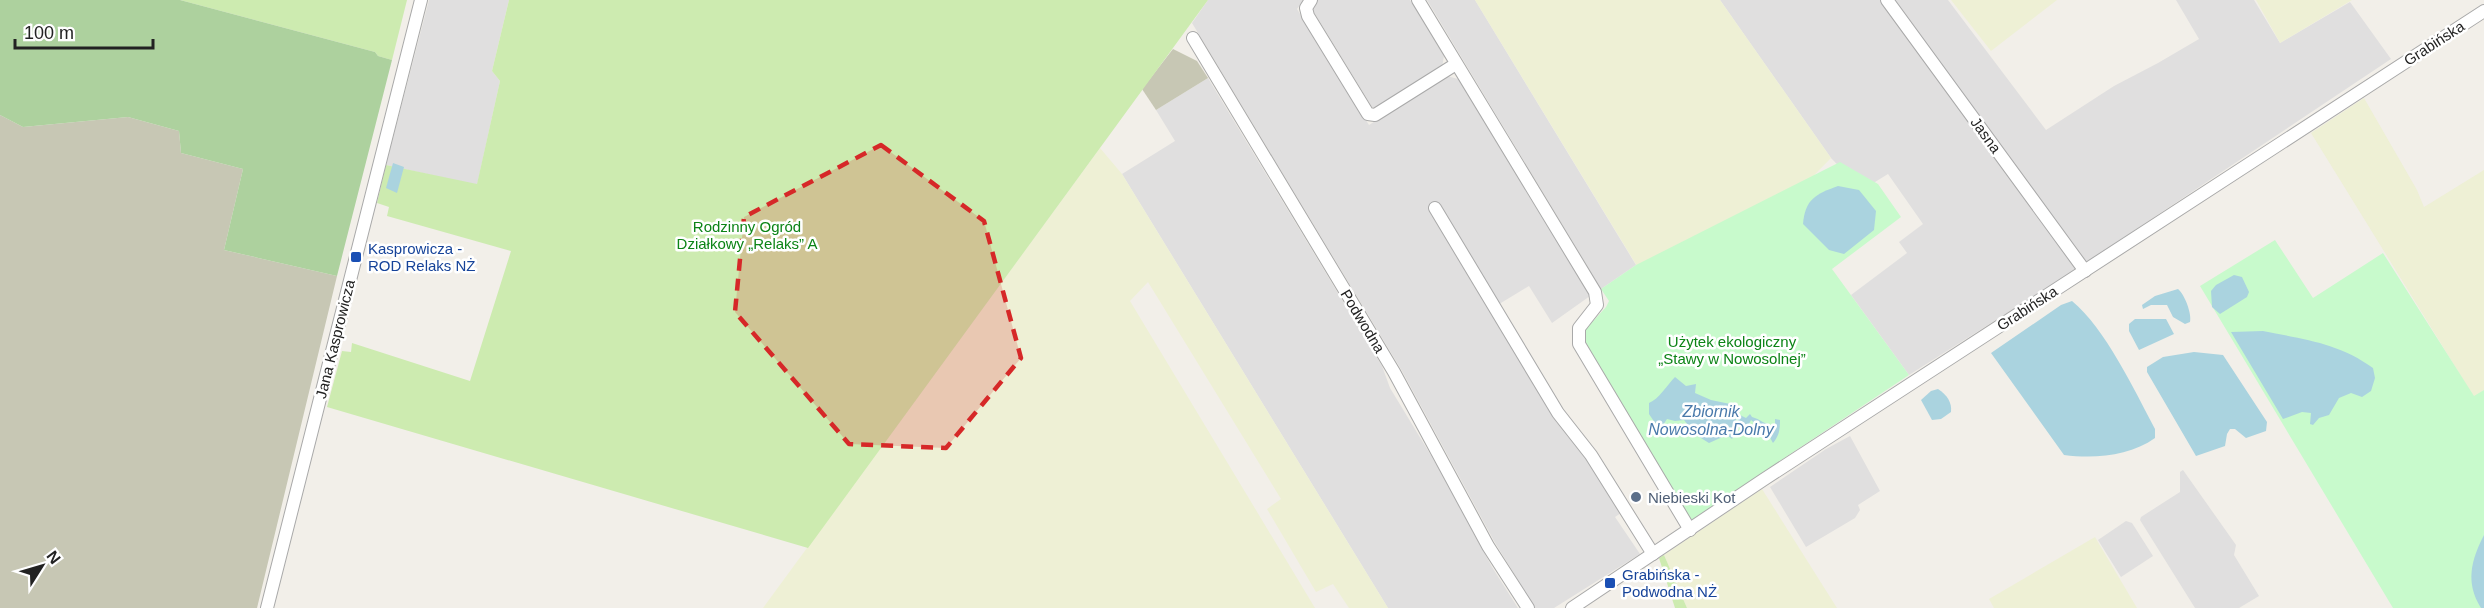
<svg xmlns="http://www.w3.org/2000/svg" width="2484" height="608" viewBox="0 0 2484 608" font-family="Helvetica,sans-serif">
  <style>
    .residential { fill: #e0dfdf }
    .construction { fill: #c7c7b4 }
    .farmland { fill: #eef0d5 }
    .grass { fill: #cdebb0 }
    .forest { fill: #add19e }
    .park { fill: #c8facc }
    .water { fill: #aad3df }
    .lines { fill: none; stroke-linecap: round; stroke-linejoin: round }
    .minor-casing { stroke: #a9a9a9; stroke-width: 14 }
    .minor { stroke: #fff; stroke-width: 12 }
    .marked { fill: #d62828; fill-opacity: 0.2; stroke: #d62828; stroke-width: 4.5; stroke-dasharray: 12 8; stroke-linejoin: round }
    .transit-dot { fill: #1a4fb4; stroke: #fff; stroke-width: 2 }
    .service-dot { fill: #5c6f8a; stroke: #fff; stroke-width: 2 }
    .labels { text-anchor: middle; dominant-baseline: central; stroke-width: 5; stroke-linejoin: round; paint-order: stroke }
    .street-label { font-size: 15px; fill: #222; stroke: #fff }
    .park-label { font-size: 15px; fill: #0c8416; stroke: #fff }
    .transit-label { font-size: 15px; fill: #164399; stroke: #fff; text-anchor: start }
    .service-label { font-size: 15px; fill: #4e5e75; stroke: #fff; text-anchor: start }
    .water-label { font-size: 16px; font-style: italic; fill: #4a7aab; stroke: #fff }
  </style>
  <rect width="100%" height="100%" fill="#f2efe9"/>
  <!-- residential -->
  <g class="residential">
    <polygon points="429,0 509,0 492,71 500,81 477,185 386,165"/>
    <polygon points="1208,0 1304,0 1297,9 1369,125 1447,76 1458,79 1590,296 1552,323 1529,286 1491,309 1621,513 1615,517 1640,554 1554,608 1535,608 1494,541 1402,371 1192,23"/>
    <polygon points="1318,0 1410,0 1444,56 1442,67 1380,107 1372,107 1312,9"/>
    <polygon points="1427,0 1475,0 1636,265 1601,289"/>
    <polygon points="1720,0 1948,0 2046,130 2114,86 2158,63 2199,39 2176,0 2254,0 2280,43 2350,2 2391,59 2078,268 1909,375 1851,295 1907,253 1899,242 1923,224 1888,174 1862,190 1831,158"/>
    <polygon points="1208,78 1382,366 1390,388 1438,467 1492,567 1518,608 1388,608 1122,174 1175,141 1156,110"/>
    <polygon points="1850,436 1880,491 1858,505 1860,510 1855,518 1806,547 1770,487 1826,449"/>
    <polygon points="2183,470 2236,545 2234,555 2259,596 2239,608 2195,608 2140,520 2141,517 2180,492 2180,472"/>
    <polygon points="2126,521 2132,523 2153,556 2121,577 2098,540"/>
  </g>
  <!-- construction -->
  <g class="construction">
    <polygon points="1173,49 1197,61 1208,78 1156,110 1142,89"/>
    <polygon points="0,115 23,127 128,117 179,131 181,153 243,169 224,250 337,276 257,608 0,608"/>
  </g>
  <!-- farmland -->
  <g class="farmland">
    <polygon points="1475,0 1720,0 1831,158 1784,206 1662,307"/>
    <polygon points="1951,0 2057,0 1991,51"/>
    <polygon points="2256,0 2352,0 2280,43"/>
    <polygon points="2364,98 2417,190 2424,207 2484,170 2484,390 2474,397 2311,133"/>
    <polygon points="1100,148 1122,174 1388,608 1349,608 1333,584 1316,592 1267,509 1281,499 1148,282 1130,301 1315,608 763,608"/>
    <polygon points="1762,489 1837,608 1687,608 1664,555"/>
    <polygon points="2095,537 2137,608 1994,608 1989,599"/>
  </g>
  <!-- grass -->
  <g class="grass">
    <polygon points="180,0 407,0 392,60 378,56 375,52"/>
    <polygon points="509,0 1208,0 808,548 327,407 342,351 351,352 352,343 470,381 511,251 387,216 389,207 377,203 386,165 477,184 500,81 492,71"/>
    <polygon points="1664,555 1687,608 1675,608 1659,558"/>
  </g>
  <!-- forest -->
  <polygon class="forest" points="0,0 180,0 375,52 378,56 392,60 337,276 224,250 243,169 181,153 179,131 128,117 23,127 0,115"/>
  <!-- park -->
  <g class="park">
    <polygon points="1840,162 1878,184 1901,217 1832,269 1909,375 1690,521 1585,347 1585,330 1606,307 1609,301 1601,289 1636,265"/>
    <polygon points="2275,240 2313,298 2383,253 2474,396 2484,390 2484,608 2393,608 2200,286"/>
  </g>
  <!-- water -->
  <g class="water">
    <polygon points="393,163 404,167 397,193 386,188"/>
    <path d="M1838,186L1859,190L1876,211L1874,230L1844,254L1829,250L1803,224C1805,199 1816,194 1838,186Z"/>
    <polygon points="2234,275 2242,277 2249,292 2247,297 2220,314 2212,307 2211,291 2216,285"/>
    <path d="M2178,289C2185,295 2192,314 2190,322L2185,324L2173,317L2167,305H2151L2143,309L2142,305L2155,296Z"/>
    <path d="M2072,301C2105,328 2135,391 2155,429V438C2130,456 2095,459 2064,455L1991,353L2061,305Z"/>
    <polygon points="2135,319 2166,319 2174,334 2139,350 2129,331 2129,324"/>
    <path d="M2263,331C2303,339 2339,343 2373,368L2375,378L2371,391L2362,397L2351,393L2339,398L2329,415L2319,418L2313,425L2310,424L2311,413L2302,412L2283,419L2231,332Z"/>
    <polygon points="2194,352 2223,355 2267,422 2266,431 2246,438 2235,429 2230,429 2227,434 2225,446 2196,456 2147,372 2147,367 2163,357"/>
    <path d="M1675,377L1686,386L1696,384L1695,393L1711,400L1735,405L1740,415L1746,418L1750,414L1752,417C1760,419 1765,425 1775,426V419L1780,420C1780,430 1779,436 1773,443L1765,429L1757,434L1751,429L1755,428L1756,424L1751,420L1749,424L1741,426L1737,418L1734,424L1736,432L1732,439L1727,435L1709,443L1696,435L1684,420L1675,421L1667,419L1663,425L1655,423L1649,414V403C1659,399 1667,385 1675,377Z"/>
    <path d="M1938,389C1947,395 1952,402 1951,412L1941,419L1932,420L1921,400L1931,391Z"/>
    <path d="M2484,535V608H2481C2465,583 2471,560 2484,535Z"/>
  </g>
  <g class="lines">
    <!-- minor casing -->
    <g class="minor-casing">
      <g id="minor">
        <polyline points="1311,0 1306,8 1308,16 1368,114 1375,115 1456,64"/>
        <polyline points="1418,0 1595,292 1597,305 1579,328 1579,344 1690,530"/>
        <polyline points="1887,0 2085,271"/>
        <polyline points="1193,38 1394,372 1488,546 1528,608"/>
        <polyline points="1435,208 1558,413 1591,455 1653,554"/>
        <polyline points="267,608 421,0"/>
        <polyline points="1572,608 1763,480 2484,11"/>
      </g>
    </g>
    <!-- minor -->
    <use href="#minor" class="minor"/>
  </g>
  <!-- marked area -->
  <path class="marked" d="M881,145L984,221L1021,358L946,448L849,444L735,312L744,217Z"/>
  <!-- markers -->
  <g class="transit-dot">
    <rect x="350" y="251" width="12" height="12" rx="3"/>
    <rect x="1604" y="577" width="12" height="12" rx="3"/>
  </g>
  <circle class="service-dot" cx="1636" cy="497" r="6"/>
  <g class="labels">
    <!-- street labels -->
    <g class="street-label">
      <text transform="translate(2434 43) rotate(-33)">Grabińska</text>
      <text transform="translate(1986 135) rotate(54)">Jasna</text>
      <text transform="translate(2027 308) rotate(-33)">Grabińska</text>
      <text transform="translate(1363 321) rotate(59)">Podwodna</text>
      <text transform="translate(335 339) rotate(-76)">Jana Kasprowicza</text>
    </g>
    <!-- park labels -->
    <g class="park-label">
      <text x="747" y="226">Rodzinny Ogród<tspan x="747" dy="17">Działkowy „Relaks” A</tspan></text>
      <text x="1732" y="341">Użytek ekologiczny<tspan x="1732" dy="17">„Stawy w Nowosolnej”</tspan></text>
    </g>
    <!-- transit labels -->
    <g class="transit-label">
      <text x="368" y="248">Kasprowicza -<tspan x="368" dy="17">ROD Relaks NŻ</tspan></text>
      <text x="1622" y="574">Grabińska -<tspan x="1622" dy="17">Podwodna NŻ</tspan></text>
    </g>
    <!-- service labels -->
    <g class="service-label">
      <text x="1648" y="497">Niebieski Kot</text>
    </g>
    <!-- water labels -->
    <g class="water-label">
      <text x="1711" y="411">Zbiornik<tspan x="1711" dy="18">Nowosolna-Dolny</tspan></text>
    </g>
  </g>
  <!-- north arrow -->
  <g transform="translate(42 566) rotate(53)" stroke="#ffffff" stroke-width="4.5" paint-order="stroke">
  <path d="M0-4.5L10 22L0 15L-10 22Z" fill="#222222"/>
  <text y="-9" font-size="16" font-weight="bold" text-anchor="middle" fill="#222222">N</text>
  </g>
  <!-- scale -->
  <path d="M15 39v9h138v-9" fill="none" stroke="#222222" stroke-width="3"/>
  <text x="24" y="39" font-size="18" fill="#222222" stroke="#ffffff" stroke-width="4.5" paint-order="stroke">100 m</text>
</svg>
